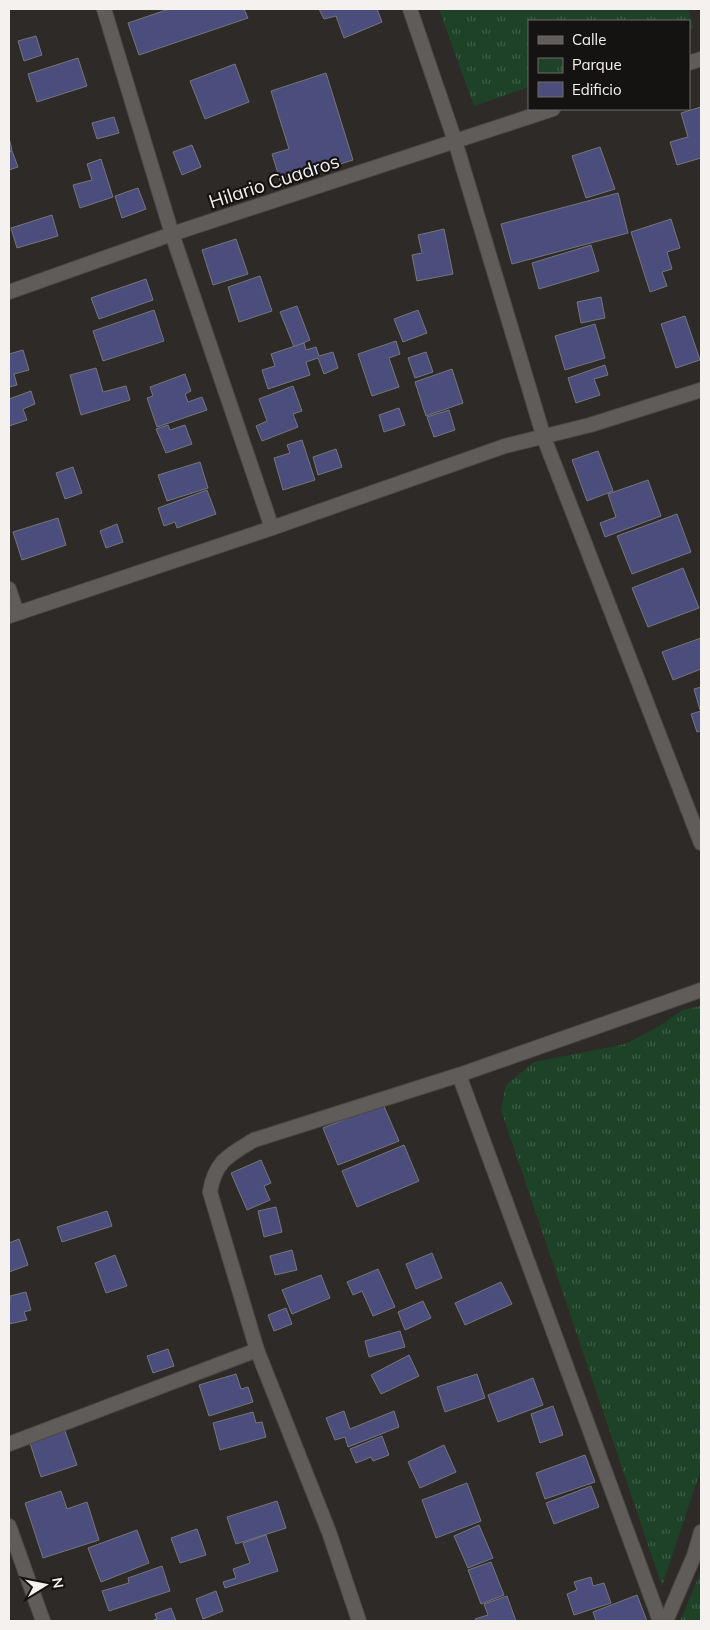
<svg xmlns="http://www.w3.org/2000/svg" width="710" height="1630" viewBox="0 0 710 1630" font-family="Mulish,sans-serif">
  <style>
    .park { fill: url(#park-tufts) }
    .building { fill: #4b4d7c; stroke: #75767b }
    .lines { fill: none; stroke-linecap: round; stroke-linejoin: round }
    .minor-casing { stroke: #4b4846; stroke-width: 16 }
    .minor { stroke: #605c59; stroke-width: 14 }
    .labels { text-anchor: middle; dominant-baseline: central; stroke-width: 4.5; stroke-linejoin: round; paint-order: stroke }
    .street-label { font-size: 19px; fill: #f4f1ef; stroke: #151312 }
  </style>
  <defs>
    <pattern id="park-tufts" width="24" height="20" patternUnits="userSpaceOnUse" patternTransform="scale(1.25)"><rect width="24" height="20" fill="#1d4227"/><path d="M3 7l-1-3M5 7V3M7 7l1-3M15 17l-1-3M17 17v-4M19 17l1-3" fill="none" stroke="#3e5e47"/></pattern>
  </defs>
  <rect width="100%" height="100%" fill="#2e2a27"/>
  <!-- park -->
  <g class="park">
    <polygon points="439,9 688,9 694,28 689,30 689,21 529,21 529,87 474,106"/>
    <polygon points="701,1006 701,1469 662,1586 501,1110 506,1085 534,1062 625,1044 656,1028 683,1010"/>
    <polygon points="701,1571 701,1621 680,1621"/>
  </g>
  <!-- building -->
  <g class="building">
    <polygon points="169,9 244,9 248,18 139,55 128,23"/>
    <polygon points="319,9 377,9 382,22 344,38 336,16 324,19"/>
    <polygon points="36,36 42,55 24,61 18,41"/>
    <polygon points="78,58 87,86 37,102 28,74"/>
    <polygon points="235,64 249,102 205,119 190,81"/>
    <polygon points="326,73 353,160 281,183 272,154 289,149 271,91"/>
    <polygon points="701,107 701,158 677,165 670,142 688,137 681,113"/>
    <polygon points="114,117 119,133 97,139 92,123"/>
    <polygon points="9,138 12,150 9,151"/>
    <polygon points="192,145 201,167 182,175 173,152"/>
    <polygon points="600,147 615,189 586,198 572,156"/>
    <polygon points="12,151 18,167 9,170 9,152"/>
    <polygon points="101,159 113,197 80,208 73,185 92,180 87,164"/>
    <polygon points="138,188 146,209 122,218 115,196"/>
    <polygon points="618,193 628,233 512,264 501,224"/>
    <polygon points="52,215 58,236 17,248 11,228"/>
    <polygon points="671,219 680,248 667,252 672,269 662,272 667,286 650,292 631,232"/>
    <polygon points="444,229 453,274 417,281 412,255 422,253 418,235"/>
    <polygon points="236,239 248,274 213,285 202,250"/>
    <polygon points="591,245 599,271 539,289 532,263"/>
    <polygon points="260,276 272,311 239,322 228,287"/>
    <polygon points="146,279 153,300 99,319 91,298"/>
    <polygon points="601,297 605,318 581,323 577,302"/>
    <polygon points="297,306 310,340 294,347 280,312"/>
    <polygon points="154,310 164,341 103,361 93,331"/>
    <polygon points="418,310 427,333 403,342 394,319"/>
    <polygon points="685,316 700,360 676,368 661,324"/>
    <polygon points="595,324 605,358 565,370 555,336"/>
    <polygon points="396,341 400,354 389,358 399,387 372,396 358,354"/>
    <polygon points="304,343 306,350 316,347 319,356 333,352 338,368 324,374 318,358 306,362 310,375 268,389 262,370 275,366 271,354"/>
    <polygon points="23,350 29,370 14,374 17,385 9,387 9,354"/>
    <polygon points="426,352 433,372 415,378 408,358"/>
    <polygon points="605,365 608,375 594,379 600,395 576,403 568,378"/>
    <polygon points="96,368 103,392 126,386 130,400 81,415 70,375"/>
    <polygon points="452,369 463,403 426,416 415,382"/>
    <polygon points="185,374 191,391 185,394 188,402 202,397 207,410 157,427 147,398 153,396 150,387"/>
    <polygon points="293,386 302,411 293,414 298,427 262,441 256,426 267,421 259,399"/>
    <polygon points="31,391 35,404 23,409 27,420 9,426 9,399"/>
    <polygon points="399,408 405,425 384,432 379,415"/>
    <polygon points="449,410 455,430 434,437 427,417"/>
    <polygon points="168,425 170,430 185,425 192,444 166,453 156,429"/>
    <polygon points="302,440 315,480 283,490 274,458 290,453 287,445"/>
    <polygon points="336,449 342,467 318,475 313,457"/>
    <polygon points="598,451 613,491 587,501 572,460"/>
    <polygon points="200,462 208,488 167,501 158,475"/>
    <polygon points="73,467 82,493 65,499 56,473"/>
    <polygon points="648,480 661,516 605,537 600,523 616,517 608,494"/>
    <polygon points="207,490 216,514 177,528 175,522 164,526 158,508"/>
    <polygon points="677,514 691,552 632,574 617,536"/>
    <polygon points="58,518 66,545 22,560 13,532"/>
    <polygon points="117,524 123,542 106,548 100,531"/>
    <polygon points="683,568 699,608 648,627 632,588"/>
    <polygon points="701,638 701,669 673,680 662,652"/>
    <polygon points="701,687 701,710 700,710 694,689"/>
    <polygon points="701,711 701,731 697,732 691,714"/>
    <polygon points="383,1104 399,1141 338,1165 323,1128"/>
    <polygon points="404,1145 419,1181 357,1207 342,1171"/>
    <polygon points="261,1160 271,1183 264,1186 270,1200 247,1210 231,1173"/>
    <polygon points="276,1207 282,1232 264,1237 258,1211"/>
    <polygon points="107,1211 112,1226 62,1242 57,1227"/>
    <polygon points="19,1239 28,1265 9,1272 9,1243"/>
    <polygon points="292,1250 297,1270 275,1275 270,1256"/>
    <polygon points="432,1253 442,1278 416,1289 406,1264"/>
    <polygon points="115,1255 127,1286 106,1293 95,1263"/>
    <polygon points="378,1269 395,1307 373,1316 362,1291 353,1295 347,1282"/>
    <polygon points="321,1275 330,1298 292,1314 282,1290"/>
    <polygon points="501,1282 512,1304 465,1325 455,1303"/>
    <polygon points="26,1292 31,1310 24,1312 27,1320 9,1324 10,1296"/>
    <polygon points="423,1301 431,1318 405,1330 398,1312"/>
    <polygon points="286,1308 292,1324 274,1331 268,1315"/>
    <polygon points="400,1331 405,1347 369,1357 365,1341"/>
    <polygon points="168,1349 174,1366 153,1373 147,1356"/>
    <polygon points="409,1355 419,1376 381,1394 371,1375"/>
    <polygon points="236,1374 241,1389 248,1387 253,1402 209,1416 199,1385"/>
    <polygon points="477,1374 485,1398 445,1412 437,1387"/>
    <polygon points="533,1378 543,1405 498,1422 488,1395"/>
    <polygon points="553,1406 563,1435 540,1443 531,1414"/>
    <polygon points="344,1411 350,1429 394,1411 399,1427 348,1447 345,1437 335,1440 326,1418"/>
    <polygon points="253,1412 256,1423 262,1422 266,1437 220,1450 213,1423"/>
    <polygon points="65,1431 77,1465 41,1477 30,1443"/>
    <polygon points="382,1436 389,1455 373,1461 371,1457 356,1463 350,1449"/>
    <polygon points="444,1445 456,1472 420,1488 408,1462"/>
    <polygon points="585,1455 595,1482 545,1499 536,1473"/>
    <polygon points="467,1483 481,1521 436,1538 422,1500"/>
    <polygon points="591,1486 599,1507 554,1524 546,1503"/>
    <polygon points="61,1491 67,1509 87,1502 99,1540 43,1558 25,1503"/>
    <polygon points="277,1501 286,1528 236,1544 227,1517"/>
    <polygon points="479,1525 493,1558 468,1568 454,1536"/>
    <polygon points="197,1529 206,1555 180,1563 171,1538"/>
    <polygon points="137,1530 149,1563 101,1582 88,1548"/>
    <polygon points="266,1535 278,1571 225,1588 223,1582 236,1578 233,1569 250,1563 243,1543"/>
    <polygon points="491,1562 504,1595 481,1604 468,1570"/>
    <polygon points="162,1566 170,1591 109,1611 102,1591 129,1583 128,1578"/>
    <polygon points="591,1577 593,1586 604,1583 611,1603 574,1615 567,1594 577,1590 574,1582"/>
    <polygon points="216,1591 223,1611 203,1619 196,1599"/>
    <polygon points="637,1595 647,1621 596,1621 593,1612"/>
    <polygon points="507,1596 516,1621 476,1621 475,1619 488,1615 484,1604"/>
    <polygon points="171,1608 176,1621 151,1621 157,1619 155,1614"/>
  </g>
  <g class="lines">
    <!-- minor casing -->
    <g class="minor-casing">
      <g id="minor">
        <polyline points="104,9 172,234 272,528"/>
        <polyline points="410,9 455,141 544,438 701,843"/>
        <polyline points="689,63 701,59"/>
        <polyline points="9,292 172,234 553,109"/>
        <polyline points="9,589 17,613"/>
        <polyline points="9,616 272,528 505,446 590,425 701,390"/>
        <polyline points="459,1075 660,1621"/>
        <polyline points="9,1444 257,1350"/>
        <polyline points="9,1526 43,1621"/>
        <path d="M359,1621L329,1532L257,1350L210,1192C215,1161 229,1155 254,1140L459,1075L701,990"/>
        <polyline points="666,1621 694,1556 701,1532"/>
      </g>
    </g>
    <!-- minor -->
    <use href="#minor" class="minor"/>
  </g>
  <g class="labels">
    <!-- street labels -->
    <g class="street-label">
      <text transform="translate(274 181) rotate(-18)">Hilario Cuadros</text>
    </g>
  </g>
  <!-- border -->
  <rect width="710" height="1630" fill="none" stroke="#f4f1ef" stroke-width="20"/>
  <!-- legend -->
  <rect x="528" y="20" width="162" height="90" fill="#151312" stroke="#6e6c6a"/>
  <rect x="538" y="36" width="25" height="8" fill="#605c59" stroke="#6e6c6a"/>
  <text x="572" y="45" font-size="15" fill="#f4f1ef">Calle</text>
  <rect x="538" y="58" width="25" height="15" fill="url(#park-tufts)" stroke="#6e6c6a"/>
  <text x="572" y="70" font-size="15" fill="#f4f1ef">Parque</text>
  <rect x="538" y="82" width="25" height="15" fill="#4b4d7c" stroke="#6e6c6a"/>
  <text x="572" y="95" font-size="15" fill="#f4f1ef">Edificio</text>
  <!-- north arrow -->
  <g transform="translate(45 1585) rotate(80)" stroke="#151312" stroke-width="4" paint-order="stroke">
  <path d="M0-4L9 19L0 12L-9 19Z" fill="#f4f1ef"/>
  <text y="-8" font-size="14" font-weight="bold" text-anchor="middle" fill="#f4f1ef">N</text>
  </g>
</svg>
